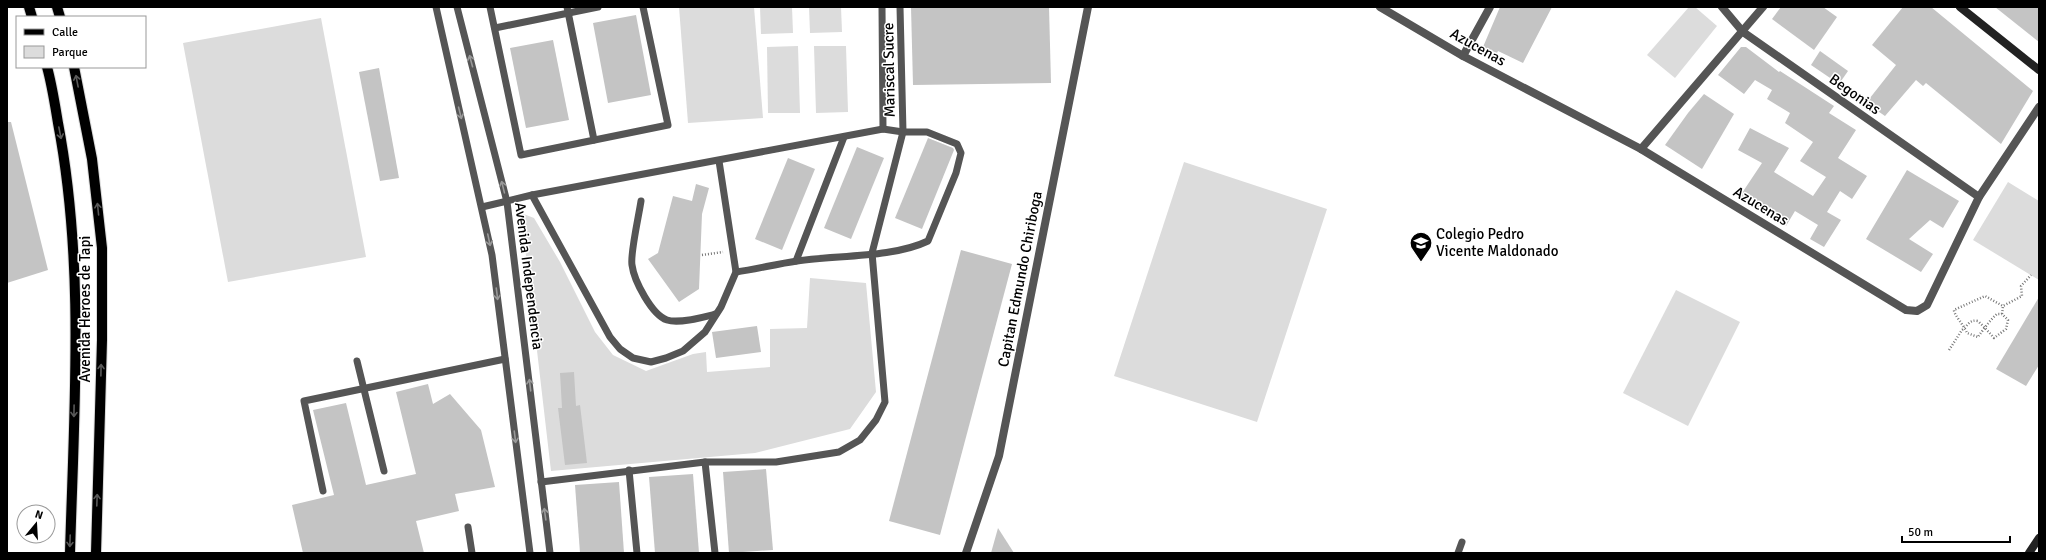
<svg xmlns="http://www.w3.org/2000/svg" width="2046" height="560" viewBox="0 0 2046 560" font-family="Signika,sans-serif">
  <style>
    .green { fill: #dcdcdc }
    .building { fill: #c4c4c4 }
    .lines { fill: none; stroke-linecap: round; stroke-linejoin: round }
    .primary-casing { stroke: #dbdbdb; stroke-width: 12 }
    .path { stroke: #777; stroke-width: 2.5; stroke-dasharray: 1 2; stroke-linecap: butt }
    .service { stroke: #555; stroke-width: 7 }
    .minor { stroke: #555; stroke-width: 8 }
    .tertiary { stroke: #555; stroke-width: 8 }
    .secondary { stroke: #222; stroke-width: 8 }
    .primary { stroke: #000; stroke-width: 10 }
    .oneway { stroke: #999 }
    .oneway2 { stroke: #595959 }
    .labels { text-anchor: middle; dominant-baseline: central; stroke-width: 3; stroke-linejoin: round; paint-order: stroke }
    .street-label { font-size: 15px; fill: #000; stroke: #fff }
    .poi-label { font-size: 15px; fill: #000; stroke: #fff; text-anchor: start }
  </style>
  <rect width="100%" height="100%" fill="#fff"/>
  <!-- green -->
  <g class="green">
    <polygon points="679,7 754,7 763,118 688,123"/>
    <polygon points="760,7 792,7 793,33 761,34"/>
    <polygon points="809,7 841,7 842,32 810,33"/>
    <polygon points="1689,7 1695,7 1717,26 1675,78 1647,55"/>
    <polygon points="321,18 366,257 228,282 183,43"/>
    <polygon points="798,46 800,113 768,113 767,47"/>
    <polygon points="814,46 846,46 848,112 816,113"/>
    <polygon points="1184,162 1327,209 1257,422 1114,376"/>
    <polygon points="2008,182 2039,201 2039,280 1973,240"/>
    <polygon points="521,213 534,218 560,262 595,332 613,355 646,371 693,354 706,352 707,372 770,367 770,329 807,328 810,278 866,283 876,392 850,429 755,453 551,471"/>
    <polygon points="1676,290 1740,322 1688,426 1623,393"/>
  </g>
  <!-- building -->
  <g class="building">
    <polygon points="911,7 1049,7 1051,83 913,85"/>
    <polygon points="1500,7 1552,7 1523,63 1498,51 1497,53 1483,47"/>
    <polygon points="1781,7 1823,7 1837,17 1814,50 1772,19"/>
    <polygon points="1903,7 1931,7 2033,91 2001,144 1926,83 1923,86 1916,80 1885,116 1866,103 1896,65 1872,45"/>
    <polygon points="1995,7 2039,7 2039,42"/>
    <polygon points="636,15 651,95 608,103 593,23"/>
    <polygon points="553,40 569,120 526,128 510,48"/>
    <polygon points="1741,47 1746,47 1779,72 1780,71 1834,106 1829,113 1856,130 1838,158 1867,176 1852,199 1840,191 1827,212 1841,220 1824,247 1810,239 1818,225 1795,211 1786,226 1740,196 1762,163 1738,150 1750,128 1789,148 1774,172 1813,196 1826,177 1800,161 1813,142 1785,123 1790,113 1767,99 1772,90 1755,80 1744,94 1718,75"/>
    <polygon points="1820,51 1848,71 1839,84 1811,65"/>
    <polygon points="379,68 399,178 380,181 359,72"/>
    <polygon points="1704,94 1734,114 1702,169 1665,145 1688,113"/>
    <polygon points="7,122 11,122 48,270 7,283"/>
    <polygon points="928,138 953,148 954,150 922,229 895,218"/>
    <polygon points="857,147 884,158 851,239 824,228"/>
    <polygon points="788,158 815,169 782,250 755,239"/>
    <polygon points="1907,170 1959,201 1943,228 1930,220 1909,239 1933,254 1921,272 1866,239"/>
    <polygon points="696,184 709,188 702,214 699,289 679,302 648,259 658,253 673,196 692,201"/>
    <polygon points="961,250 1012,264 940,535 889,521"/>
    <polygon points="2039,297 2039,365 2026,386 1996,369"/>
    <polygon points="757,326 761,352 716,358 712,332"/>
    <polygon points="574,372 576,406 580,405 587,463 565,465 558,408 562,408 560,373"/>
    <polygon points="428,384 433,404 450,394 481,430 495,487 455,494 459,511 416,521 424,553 303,553 292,505 334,495 313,410 346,403 366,485 416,474 396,392"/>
    <polygon points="766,469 773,550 729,553 723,472"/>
    <polygon points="693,474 699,553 655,553 649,477"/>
    <polygon points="619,482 624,553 580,553 575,485"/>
    <polygon points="998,528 1014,553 991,553"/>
  </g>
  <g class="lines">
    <!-- primary casing -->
    <g class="primary-casing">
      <g id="primary">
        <polyline points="29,7 32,17"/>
        <polyline points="57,7 60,17"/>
        <path d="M47,67C52,85 55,105 58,123C85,265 74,410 70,553"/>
        <polyline points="74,67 92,159 102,248 102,340 96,553"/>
      </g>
    </g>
    <!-- path -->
    <g class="path">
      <polyline points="702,255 723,252"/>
      <polyline points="2002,314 2003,306"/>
      <path d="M1949,350L1962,330C1968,326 1969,319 1978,321C1984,327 1989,332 1994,338L2006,329L2008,320L2002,314H1997C1990,320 1983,330 1978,337L1967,333C1964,325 1954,315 1954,310L1985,296L2003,306L2022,296L2021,286L2031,275"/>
    </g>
    <!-- service -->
    <g class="service">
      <polyline points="436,7 492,255 530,553"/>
      <polyline points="457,7 507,202 550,553"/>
      <polyline points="490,7 521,155 668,125 643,7"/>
      <polyline points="567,7 594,140"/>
      <polyline points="882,7 883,129"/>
      <polyline points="495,28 598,7"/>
      <polyline points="532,195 610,337 620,349 633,358 651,362 666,358 683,351 705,332 721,307 736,272 719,161"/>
      <path d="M641,201C639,215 630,254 632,265C634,281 652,315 667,320C679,324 704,317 716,314"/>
      <path d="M482,207L532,195L883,129L903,132H927L957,144L961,153L956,173L928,241C893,258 836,255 797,261C777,264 756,269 736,272"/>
      <polyline points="796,261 844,137"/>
      <polyline points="357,361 384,471"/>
      <polyline points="705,462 776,462 839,452 860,440 876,420 885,402 872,253 903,132 900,7"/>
      <polyline points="629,470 637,553"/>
      <polyline points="541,482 705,462 715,553"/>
      <polyline points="323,491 304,401 505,359"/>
      <polyline points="468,527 472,553"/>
      <polyline points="1458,553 1462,542"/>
    </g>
    <!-- minor -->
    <g class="minor">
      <polyline points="1380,7 1463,56 1641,149 1906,310 1917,311 1927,305 1979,197 2039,107"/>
      <polyline points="1722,7 1743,32 1979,197"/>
      <polyline points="1463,56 1490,7"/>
      <polyline points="1641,149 1763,7"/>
    </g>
    <!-- tertiary -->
    <polyline class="tertiary" points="966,553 999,456 1088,7"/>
    <!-- secondary -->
    <g class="secondary">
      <polyline points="1960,7 2039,70"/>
      <polyline points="2029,553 2039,538"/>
    </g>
    <!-- primary -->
    <use href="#primary" class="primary"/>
  </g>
  <!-- one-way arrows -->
  <defs><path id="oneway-shaft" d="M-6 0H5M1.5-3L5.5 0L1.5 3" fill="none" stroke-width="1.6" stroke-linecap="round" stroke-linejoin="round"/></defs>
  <g class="oneway">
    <use href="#oneway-shaft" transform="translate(471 61) rotate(-105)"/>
    <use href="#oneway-shaft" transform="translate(460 113) rotate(76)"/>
    <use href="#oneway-shaft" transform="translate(503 187) rotate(-104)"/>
    <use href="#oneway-shaft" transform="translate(489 240) rotate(78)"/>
    <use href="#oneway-shaft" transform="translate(497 294) rotate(83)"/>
    <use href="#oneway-shaft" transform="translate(530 385) rotate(-97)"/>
    <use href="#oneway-shaft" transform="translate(515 437) rotate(83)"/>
    <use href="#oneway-shaft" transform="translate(545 514) rotate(-98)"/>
  </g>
  <g class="oneway2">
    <use href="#oneway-shaft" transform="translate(77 81) rotate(-101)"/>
    <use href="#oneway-shaft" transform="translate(60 133) rotate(79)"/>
    <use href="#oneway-shaft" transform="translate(98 209) rotate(-96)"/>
    <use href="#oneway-shaft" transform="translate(101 370) rotate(-89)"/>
    <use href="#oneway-shaft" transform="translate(74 411) rotate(91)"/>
    <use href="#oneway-shaft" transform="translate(97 500) rotate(-88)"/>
    <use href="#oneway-shaft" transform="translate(70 541) rotate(92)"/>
  </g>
  <!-- icons -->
  <defs>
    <g id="university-pin" transform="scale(1.15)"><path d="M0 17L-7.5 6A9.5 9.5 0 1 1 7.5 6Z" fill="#000" stroke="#fff"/><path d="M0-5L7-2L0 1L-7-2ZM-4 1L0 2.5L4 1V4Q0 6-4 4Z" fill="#fff"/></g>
  </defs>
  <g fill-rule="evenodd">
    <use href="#university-pin" x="1421" y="243"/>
  </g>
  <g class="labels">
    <!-- street labels -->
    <g class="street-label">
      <text transform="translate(1478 47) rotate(29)">Azucenas</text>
      <text transform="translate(889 70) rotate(-91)">Mariscal Sucre</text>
      <text transform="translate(1855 94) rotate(35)">Begonias</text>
      <text transform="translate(1761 206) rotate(31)">Azucenas</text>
      <text transform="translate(529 276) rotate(83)">Avenida Independencia</text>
      <text transform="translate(1020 279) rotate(-79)">Capitan Edmundo Chiriboga</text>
      <text transform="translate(85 309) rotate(-90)">Avenida Heroes de Tapi</text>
    </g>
    <!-- poi labels -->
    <g class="poi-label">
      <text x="1436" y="234">Colegio Pedro<tspan x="1436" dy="17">Vicente Maldonado</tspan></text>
    </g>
  </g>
  <!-- border -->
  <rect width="2046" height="560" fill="none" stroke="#000000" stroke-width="16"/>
  <!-- legend -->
  <rect x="16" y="16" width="130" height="52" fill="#ffffff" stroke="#999999"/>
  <rect x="24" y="29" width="20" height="6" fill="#000000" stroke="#999999"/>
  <text x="52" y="36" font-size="12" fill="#000000">Calle</text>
  <rect x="24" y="46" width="20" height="12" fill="#dcdcdc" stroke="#999999"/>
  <text x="52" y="56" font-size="12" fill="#000000">Parque</text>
  <!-- north arrow -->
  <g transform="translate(36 524) rotate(18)"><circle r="19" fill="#ffffff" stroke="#999999"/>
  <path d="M0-3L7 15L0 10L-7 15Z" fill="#000000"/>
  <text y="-6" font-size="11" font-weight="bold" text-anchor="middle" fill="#000000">N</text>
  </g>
  <!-- scale -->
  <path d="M1902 536v6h108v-6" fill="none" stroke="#000000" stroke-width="2"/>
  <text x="1908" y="536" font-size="12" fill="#000000" stroke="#ffffff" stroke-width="3" paint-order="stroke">50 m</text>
</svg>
